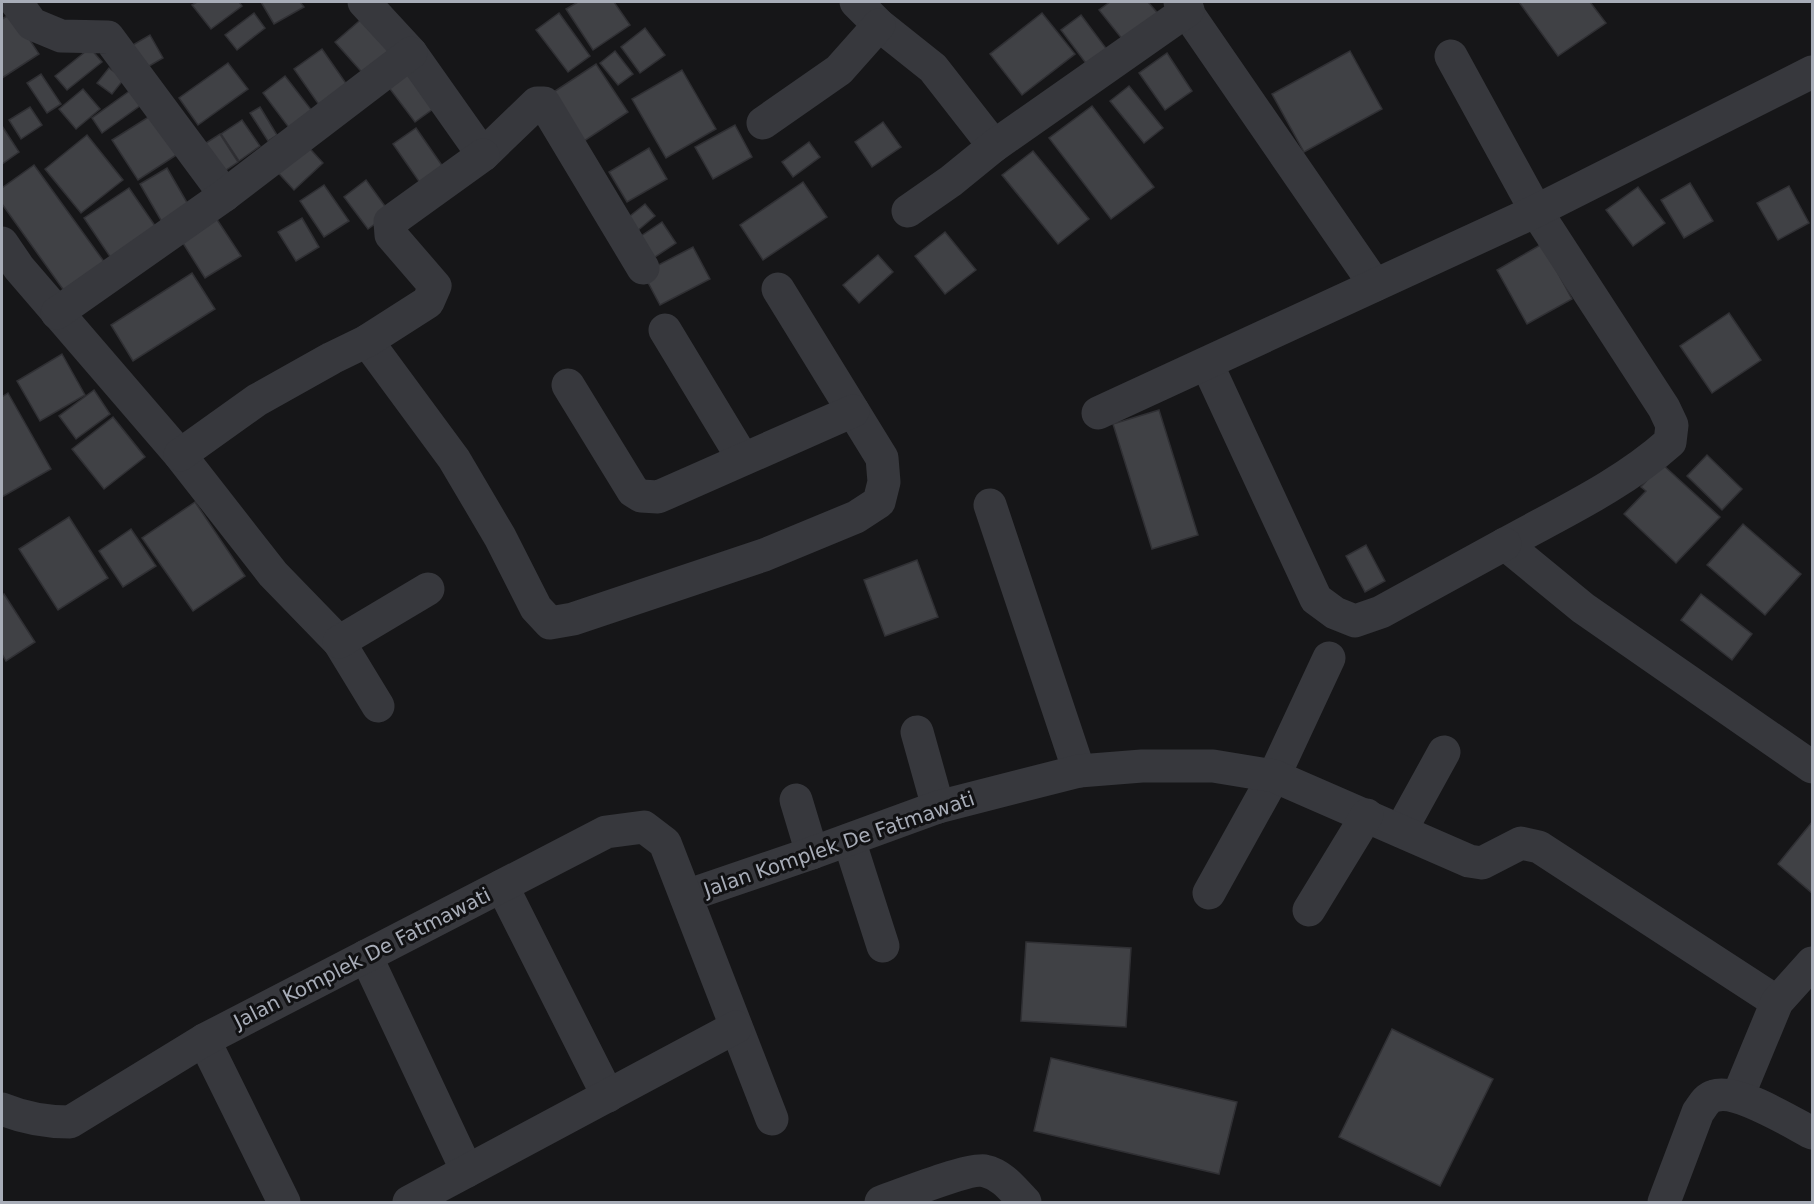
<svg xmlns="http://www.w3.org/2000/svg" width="1814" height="1204" viewBox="0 0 1814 1204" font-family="'DejaVu Sans',sans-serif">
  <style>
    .building { fill: #404145; stroke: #303034; stroke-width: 1.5 }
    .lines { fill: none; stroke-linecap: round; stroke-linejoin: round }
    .minor { stroke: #37383d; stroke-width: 33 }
    .labels { text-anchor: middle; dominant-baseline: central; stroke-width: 6; stroke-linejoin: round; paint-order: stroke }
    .street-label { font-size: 20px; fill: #a8adb8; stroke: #111113 }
  </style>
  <rect width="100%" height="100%" fill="#161618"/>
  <!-- building -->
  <g class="building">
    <polygon points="197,2 239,2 242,6 211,29 192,5"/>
    <polygon points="261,2 300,2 304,7 274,24"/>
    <polygon points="578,2 614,2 630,25 593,50 566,9"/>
    <polygon points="1110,2 1148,2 1161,17 1127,45 1099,10"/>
    <polygon points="1519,2 1590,2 1606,23 1558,56"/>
    <polygon points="12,13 39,54 2,78 2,19"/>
    <polygon points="254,13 265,28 237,50 225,35"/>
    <polygon points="559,13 590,56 568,72 536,30"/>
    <polygon points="1042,13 1075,54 1022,95 990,54"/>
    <polygon points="1081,15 1108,51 1088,66 1061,30"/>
    <polygon points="365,16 397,52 367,78 335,42"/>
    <polygon points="645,28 665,55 640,73 621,47"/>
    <polygon points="150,35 163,58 144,69 131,46"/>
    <polygon points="90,48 102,62 67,90 55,76"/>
    <polygon points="322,49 352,92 324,112 294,69"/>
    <polygon points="615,51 633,74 618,85 600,63"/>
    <polygon points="1350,51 1382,109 1304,152 1272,94"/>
    <polygon points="1167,53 1192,91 1165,110 1139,73"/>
    <polygon points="228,63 248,89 198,125 179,98"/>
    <polygon points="416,63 444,101 415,122 387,85"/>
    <polygon points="596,64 628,112 578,145 546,97"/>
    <polygon points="109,68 124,79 112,94 97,83"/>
    <polygon points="682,70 716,129 666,158 632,99"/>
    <polygon points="41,74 61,104 47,113 27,83"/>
    <polygon points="285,76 316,116 293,133 263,93"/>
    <polygon points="1129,86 1163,128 1144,143 1110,101"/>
    <polygon points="83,89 100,109 76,129 59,109"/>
    <polygon points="131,90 141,105 102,133 92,118"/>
    <polygon points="1092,106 1154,187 1111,219 1049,138"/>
    <polygon points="30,107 42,125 21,139 9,120"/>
    <polygon points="260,107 277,135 268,141 250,113"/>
    <polygon points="158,111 184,150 138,180 112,140"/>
    <polygon points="242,120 260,146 239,161 221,134"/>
    <polygon points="883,122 901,147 872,167 855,142"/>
    <polygon points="735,125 752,157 713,179 695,147"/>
    <polygon points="2,126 19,152 2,164"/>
    <polygon points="416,128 448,174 425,190 393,144"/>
    <polygon points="220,134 238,162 214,178 195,150"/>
    <polygon points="87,135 123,180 81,213 45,169"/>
    <polygon points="302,140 323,163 294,190 272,166"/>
    <polygon points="809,142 820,157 793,177 782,162"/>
    <polygon points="649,148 667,179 627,202 609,172"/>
    <polygon points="1033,151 1089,219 1058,244 1002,175"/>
    <polygon points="34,165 105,263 65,292 2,204 2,188"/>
    <polygon points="167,168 189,206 162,222 140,184"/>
    <polygon points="366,180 390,213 368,229 344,197"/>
    <polygon points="803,182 827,217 763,260 740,225"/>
    <polygon points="1690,183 1713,221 1684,238 1661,200"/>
    <polygon points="324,185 349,221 324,237 300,201"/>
    <polygon points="1789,186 1809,223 1778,240 1757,203"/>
    <polygon points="1638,187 1665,223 1633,246 1606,210"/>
    <polygon points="129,188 158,230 113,261 84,218"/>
    <polygon points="645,204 655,216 636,232 625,220"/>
    <polygon points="216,218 241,256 205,278 181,240"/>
    <polygon points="302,218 319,247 296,261 278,232"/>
    <polygon points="662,222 676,243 649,261 635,240"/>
    <polygon points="945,232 976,270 945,294 915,256"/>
    <polygon points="1542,244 1572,299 1527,324 1497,270"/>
    <polygon points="693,247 710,279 660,305 643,273"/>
    <polygon points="878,255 893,272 859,303 843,285"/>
    <polygon points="192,273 215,309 133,361 111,325"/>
    <polygon points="1729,313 1761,360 1712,393 1680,346"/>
    <polygon points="62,354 85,395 40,421 17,381"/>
    <polygon points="94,390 110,414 76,439 59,416"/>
    <polygon points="8,393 51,469 2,497 2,397"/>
    <polygon points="1159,410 1198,535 1152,549 1113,424"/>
    <polygon points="113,417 145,457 104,489 72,449"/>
    <polygon points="1707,455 1742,489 1722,510 1687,476"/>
    <polygon points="1662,464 1720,517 1676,563 1624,514 1646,491 1641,487"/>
    <polygon points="195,502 245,576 193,611 142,538"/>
    <polygon points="69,517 108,578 58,610 19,549"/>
    <polygon points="1743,524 1801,574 1765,615 1707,565"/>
    <polygon points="131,529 156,566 123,587 99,551"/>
    <polygon points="1366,545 1385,581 1365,592 1346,556"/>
    <polygon points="917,560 938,617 885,636 864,580"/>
    <polygon points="4,594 35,642 6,661 2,654 2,595"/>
    <polygon points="1701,594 1752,634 1732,660 1681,620"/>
    <polygon points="1812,822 1812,893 1778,864"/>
    <polygon points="1026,942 1131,948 1126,1027 1021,1021"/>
    <polygon points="1392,1029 1493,1079 1440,1186 1339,1137"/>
    <polygon points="1051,1058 1237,1102 1219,1174 1034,1131"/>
  </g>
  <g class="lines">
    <!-- minor -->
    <g class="minor">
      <polyline points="16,2 32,24 61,36 108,37 225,195"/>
      <polyline points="364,2 411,53 483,155 537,103 544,103 643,268"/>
      <polyline points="856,2 879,25 933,68 994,146"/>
      <polyline points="1180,2 1375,285"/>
      <path d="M1451,56L1536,211L1664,408L1672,425L1670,442C1622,485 1561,513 1505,544L1583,608L1812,767"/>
      <polyline points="763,123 839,70 879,25"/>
      <polyline points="908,211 951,181 994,146 1188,10"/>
      <polyline points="2,243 19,268 180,455 273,574 339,642 378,706"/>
      <polyline points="57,313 225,195 411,53"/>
      <polyline points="665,330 743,459"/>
      <polyline points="367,341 454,459 500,537 536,608 550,623 573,619 764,555 856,517 879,502 884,482 882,458 778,289"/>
      <polyline points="1207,364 1316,599 1335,613 1355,621 1381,612 1505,544"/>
      <polyline points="568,385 633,491 641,496 658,497 853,411"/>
      <polyline points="1098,413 1536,211 1812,72"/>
      <polyline points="180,455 257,400 332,358 367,341 428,302 435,286 391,235 390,222 483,155"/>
      <polyline points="990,505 1079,771"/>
      <polyline points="339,642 428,589"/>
      <polyline points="917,732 938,807"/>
      <polyline points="796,800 812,853"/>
      <polyline points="1401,830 1444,752"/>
      <polyline points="849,840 883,946"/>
      <polyline points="502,886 608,1096"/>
      <polyline points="1209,893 1274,776 1329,658"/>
      <polyline points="686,896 812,853 938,807 1079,771 1142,766 1213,766 1274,776 1469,861 1482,863 1521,843 1539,847 1777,1002"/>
      <polyline points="1309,910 1367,815"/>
      <polyline points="366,956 467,1171"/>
      <polyline points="204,1040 284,1202"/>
      <polyline points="1738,1096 1777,1002 1812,963"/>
      <path d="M2,1109C24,1118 45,1122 70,1122L204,1040L606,832L644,827L665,843L772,1119"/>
      <polyline points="409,1202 736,1027"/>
      <path d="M881,1202C898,1196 971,1167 985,1171C1003,1175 1013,1190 1025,1202"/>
      <path d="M1664,1202L1698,1112C1702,1107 1706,1098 1714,1096C1736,1088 1791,1122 1812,1133"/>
    </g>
  </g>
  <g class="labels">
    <!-- street labels -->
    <g class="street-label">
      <text transform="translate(839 844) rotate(-19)">Jalan Komplek De Fatmawati</text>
      <text transform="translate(362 958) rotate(-27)">Jalan Komplek De Fatmawati</text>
    </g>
  </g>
  <!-- border -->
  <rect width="1814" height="1204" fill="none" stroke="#a8adb8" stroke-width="6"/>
</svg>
